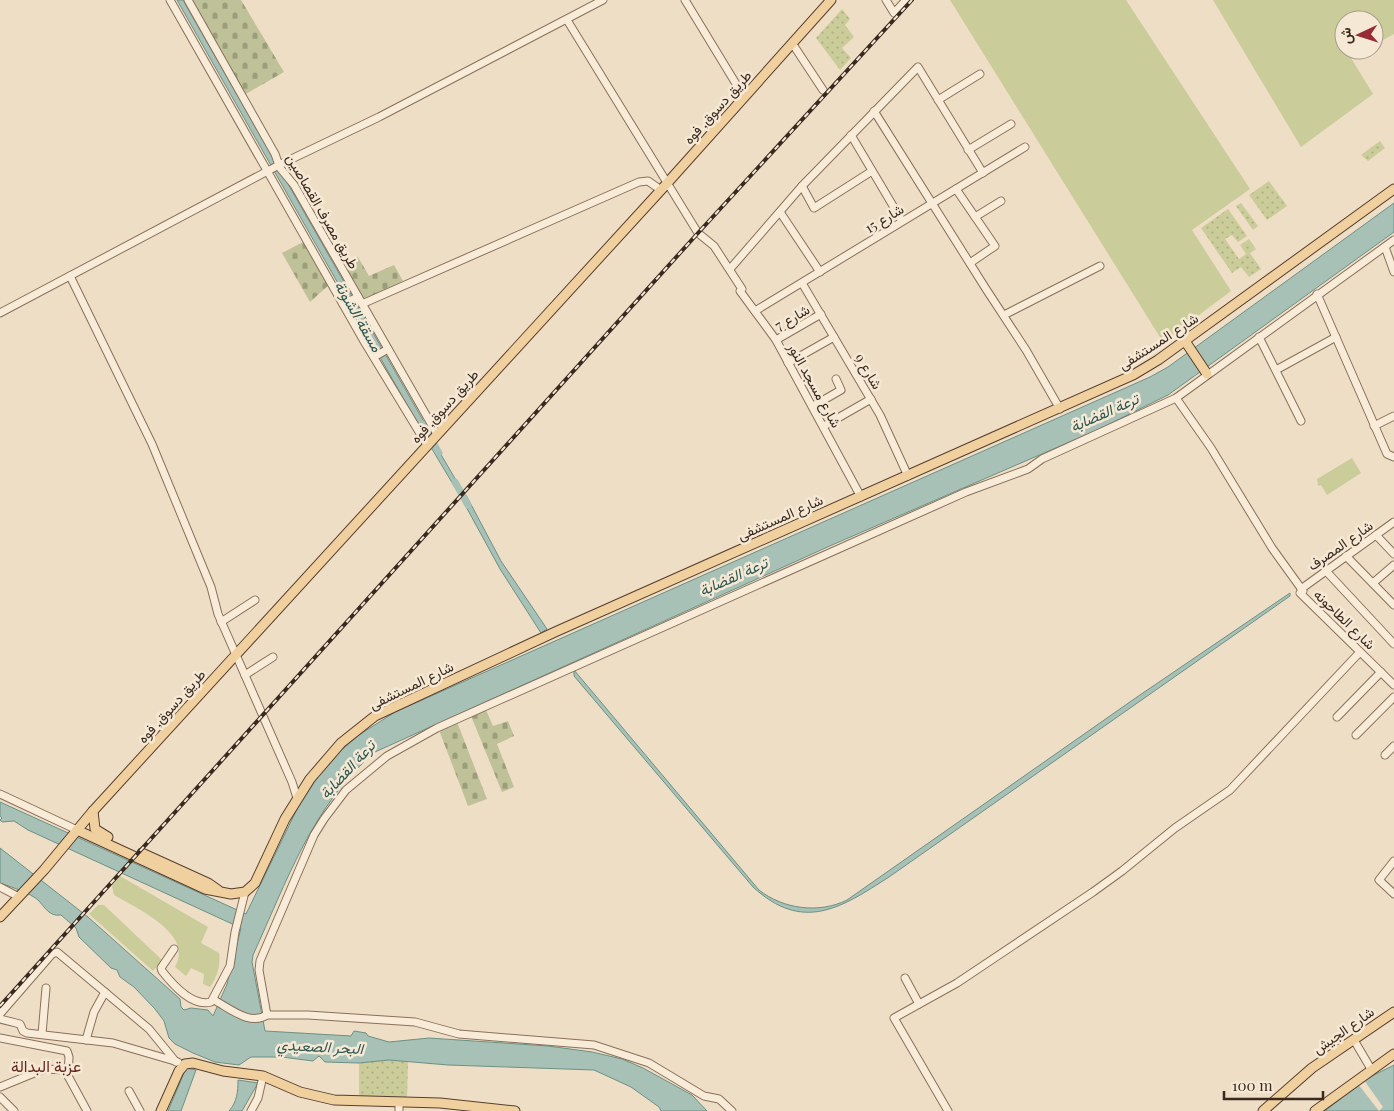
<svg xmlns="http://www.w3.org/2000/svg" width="1394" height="1111" viewBox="0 0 1394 1111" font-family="'Playfair Display',Vazirmatn,serif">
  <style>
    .green { fill: #cacc99 }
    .cemetery { fill: url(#cemetery-stones) }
    .garden { fill: url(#garden-dots) }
    .water { fill: #a7c1b7; stroke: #6d9084 }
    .pier { fill: #eedec5 }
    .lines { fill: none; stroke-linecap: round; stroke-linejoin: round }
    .canal { stroke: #a7c1b7; stroke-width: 7 }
    .minor-casing { stroke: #89705b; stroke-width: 9 }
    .major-casing { stroke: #573e2f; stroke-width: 11 }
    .minor { stroke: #f8ecd8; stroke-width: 7 }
    .major { stroke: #f0d09e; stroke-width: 9 }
    .rail-casing { stroke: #39291f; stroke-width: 4 }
    .rail { stroke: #f5e9d5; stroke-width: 2; stroke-dasharray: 5.5; stroke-linecap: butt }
    .labels { text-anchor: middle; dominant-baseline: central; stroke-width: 5; stroke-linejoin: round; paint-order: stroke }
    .street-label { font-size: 14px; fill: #39291f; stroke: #f5e9d5 }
    .water-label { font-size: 15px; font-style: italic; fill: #2f5852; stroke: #f5e9d5 }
    .quarter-label { font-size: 16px; fill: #65281f; stroke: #f5e9d5 }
  </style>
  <defs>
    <pattern id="cemetery-stones" width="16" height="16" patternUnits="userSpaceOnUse" patternTransform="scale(1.25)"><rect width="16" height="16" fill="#bfc198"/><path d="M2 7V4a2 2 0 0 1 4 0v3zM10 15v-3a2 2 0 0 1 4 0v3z" fill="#9c9d7b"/></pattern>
    <pattern id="garden-dots" width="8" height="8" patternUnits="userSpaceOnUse" patternTransform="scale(1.25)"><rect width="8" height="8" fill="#cacc99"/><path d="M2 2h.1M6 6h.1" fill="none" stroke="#aeaf83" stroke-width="1.8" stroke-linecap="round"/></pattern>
  </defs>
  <rect width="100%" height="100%" fill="#eedec5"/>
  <!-- green -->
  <g class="green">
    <polygon points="950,0 1126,0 1250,189 1192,230 1231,291 1163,342"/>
    <polygon points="1213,0 1394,0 1394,34 1374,45 1374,20 1344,20 1344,50 1365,50 1351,58 1373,94 1301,147"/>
    <polygon points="1352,458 1361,473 1327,495 1321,485 1318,486 1317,479"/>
    <path d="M120,876L208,927L201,943L219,953C221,965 217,977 210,987L203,984L204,974L191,968L186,976L175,967C195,934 136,908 114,895L112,886Z"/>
    <polygon points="98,905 104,905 162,960 153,971 89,914"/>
  </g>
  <!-- cemetery -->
  <g class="cemetery">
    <polygon points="190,0 241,0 284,72 244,95"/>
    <polygon points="305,241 330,284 310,302 282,253"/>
    <polygon points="358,257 369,276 394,265 403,281 362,300 342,264"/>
    <polygon points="486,710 493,726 508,721 514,736 497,744 514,787 502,792 471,716"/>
    <polygon points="457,722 487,799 468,806 439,730"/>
  </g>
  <!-- garden -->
  <g class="garden">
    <polygon points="842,9 850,19 845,25 854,37 842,48 851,58 840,70 816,38"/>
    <polygon points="1380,141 1385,148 1368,161 1361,155"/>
    <polygon points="1269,181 1287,206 1267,220 1249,195"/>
    <polygon points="1241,203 1258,226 1253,230 1236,206"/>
    <polygon points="1228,209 1247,236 1238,242 1232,235 1225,239 1239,259 1246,254 1240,245 1249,239 1256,249 1250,253 1261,269 1249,277 1241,267 1232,273 1201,228"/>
    <polygon points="389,1060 408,1061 407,1099 359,1098 359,1063"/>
  </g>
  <!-- water -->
  <g class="water">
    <polygon points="177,0 183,0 428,429 423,433"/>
    <path d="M1394,203V232L1168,395L1097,430L832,545L375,752C313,804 286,883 253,955L252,962L265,1031L351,1036L354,1031L366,1033L368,1036L389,1042L429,1038L548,1046L592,1052L622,1059L643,1068L692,1095L707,1111H661L659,1107L631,1087L594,1070L448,1065L389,1060L359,1063L325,1062L319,1056L313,1061L282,1057H251L239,1065L215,1062L193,1053L175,1044L169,1038L164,1021L155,1009L134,987L120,977L117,970L111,968L79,937L76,928L61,915C49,917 45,907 38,900C32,894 9,886 0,883V848L88,917L180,999L181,1007L184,1010L191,1008L208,1010L213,1016L227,984L241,928L28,830L14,821L2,822L0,820L2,818L0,816V802L246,914L300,803L320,774L338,753L359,735L395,712L1150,377L1168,367Z"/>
    <polygon points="436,446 460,487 457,491 432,449"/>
    <polygon points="466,495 501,561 547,629 541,633 500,569 464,503 462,499"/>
    <path d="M1290,593V596L889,877C841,908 803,933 753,887L574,676V670L759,890C783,909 819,914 847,900L1137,697Z"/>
    <polygon points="1394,1065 1394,1111 1325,1111 1364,1080"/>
    <polygon points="186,1068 196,1070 181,1111 168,1111"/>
    <path d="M238,1080L258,1083L242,1111H229C237,1102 238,1092 238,1080Z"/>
  </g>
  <!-- pier -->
  <polygon class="pier" points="1364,1080 1383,1107 1379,1111 1358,1084"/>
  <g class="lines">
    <!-- canal -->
    <g class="canal">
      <polyline points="422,424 439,453"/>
      <polyline points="455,482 468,505"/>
    </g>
    <!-- minor casing -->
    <g class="minor-casing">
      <g id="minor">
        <polyline points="170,0 365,343 427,445"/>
        <polyline points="188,0 275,154 280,168 294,185 437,434"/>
        <polyline points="685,0 744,97"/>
        <polyline points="886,0 894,13 906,0"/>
        <polyline points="567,20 698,233 714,246 742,289"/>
        <polyline points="792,43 823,90"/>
        <polyline points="938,100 980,74"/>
        <polyline points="874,111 986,289 1026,350 1060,409"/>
        <polyline points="851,135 902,221"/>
        <polyline points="968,150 1011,124"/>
        <polyline points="802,186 814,208 872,171"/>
        <polyline points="956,189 995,246 970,263"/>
        <polyline points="780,212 820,272"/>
        <polyline points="975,217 1001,201"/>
        <polyline points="1385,247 1394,272"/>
        <polyline points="730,269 802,186 918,67 983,173"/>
        <polyline points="70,276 152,444 211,587 218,614 292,782 297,798"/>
        <polyline points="802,283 880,415 908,476"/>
        <polyline points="740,291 776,340 861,497"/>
        <polyline points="1317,294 1387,454 1394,457"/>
        <polyline points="343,304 358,297"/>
        <polyline points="362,304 639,182 648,181 661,190"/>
        <polyline points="755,311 1025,147"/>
        <polyline points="0,313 279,165 379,117 603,0"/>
        <polyline points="1004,315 1100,266"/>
        <polyline points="1259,337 1301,421"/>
        <polyline points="776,340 821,314"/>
        <polyline points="374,357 388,349"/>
        <polyline points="788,363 834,337"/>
        <polyline points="1276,370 1336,337"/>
        <polyline points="1176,398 1211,448 1272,548 1303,591"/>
        <polyline points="813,406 841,390 836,379"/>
        <polyline points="824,426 871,399"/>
        <polyline points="1374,426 1394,416"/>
        <polyline points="1376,535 1394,554"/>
        <polyline points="1346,556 1394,605"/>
        <polyline points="1326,571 1394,644"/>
        <polyline points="1373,583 1394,565"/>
        <polyline points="1301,589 1394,522"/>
        <polyline points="1300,593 1394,685"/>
        <polyline points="221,622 255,600"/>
        <polyline points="245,675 273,657"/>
        <polyline points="1337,717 1381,672"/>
        <polyline points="1356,735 1394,697"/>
        <polyline points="1385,755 1394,746"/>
        <polyline points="0,794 77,830"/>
        <polyline points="1394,861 1379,880 1394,894"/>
        <polyline points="0,887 19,897"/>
        <path d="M174,949L161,968L162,971C173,985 192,1007 211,1002L230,966L235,932L245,892"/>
        <polyline points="905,978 919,1004"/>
        <path d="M214,1000C231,1009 250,1026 267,1015H308L415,1022L459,1034L594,1045L649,1063L704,1096L719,1099L732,1111"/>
        <polyline points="0,1014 52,954 57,952 149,1029 176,1062"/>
        <polyline points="267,1015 259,970 260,961 314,835 324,819 346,790 387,756 437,728 966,492 1028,469 1042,459 1176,398 1394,240"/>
        <polyline points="0,1019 20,1024 23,1031 27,1033 113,1043 178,1062"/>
        <polyline points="42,1034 46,988"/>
        <polyline points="0,1038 67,1051 69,1057 68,1076 87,1111"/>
        <polyline points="86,1040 94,1012 105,992"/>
        <polyline points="1354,1040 1371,1069"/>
        <polyline points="0,1087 44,1069 67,1070"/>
        <polyline points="129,1091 140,1111"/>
        <polyline points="0,1097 14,1111"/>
        <polyline points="251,1111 258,1098 263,1076"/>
        <polyline points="399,1111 399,1103"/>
        <polyline points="948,1111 894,1018 957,983 1093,892 1122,871 1175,828 1230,790 1360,652"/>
      </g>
    </g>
    <!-- major casing -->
    <g class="major-casing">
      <g id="major">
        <polyline points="1185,341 1207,374"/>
        <polyline points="93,811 95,829 108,837"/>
        <polyline points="77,830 205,889 231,894 245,892 255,883 285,819 310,779 341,743 375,716 555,632 1133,375 1158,360 1394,189"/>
        <polyline points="142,853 208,883 218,890"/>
        <polyline points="0,917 44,870 93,811 661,190 831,0"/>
        <polyline points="161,1111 179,1071 185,1064 193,1063 223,1071 263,1076 300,1092 334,1100 440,1103 515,1111"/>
        <polyline points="1263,1111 1312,1068 1394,1012"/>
        <polyline points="1315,1111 1394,1054"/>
      </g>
    </g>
    <!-- minor -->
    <use href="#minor" class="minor"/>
    <!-- major -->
    <use href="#major" class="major"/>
    <!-- rail casing -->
    <g class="rail-casing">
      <polyline id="rail" points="0,1006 698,233 912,0"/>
    </g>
    <!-- rail -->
    <use href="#rail" class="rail"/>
  </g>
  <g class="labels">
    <!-- street labels -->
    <g class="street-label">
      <text transform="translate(717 107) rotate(-48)">طريق دسوق, فوه</text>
      <text transform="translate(323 211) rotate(60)">طريق مصرف القصاصين</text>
      <text transform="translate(884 218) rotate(-31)">شارع 15</text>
      <text transform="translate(792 317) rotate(-30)">شارع 7</text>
      <text transform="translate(1158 341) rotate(-33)">شارع المستشفى</text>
      <text transform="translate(869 371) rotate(59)">شارع 9</text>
      <text transform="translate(815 385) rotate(61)">شارع مسجد النور</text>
      <text transform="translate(444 406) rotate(-48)">طريق دسوق, فوه</text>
      <text transform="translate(780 517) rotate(-24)">شارع المستشفى</text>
      <text transform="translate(1340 545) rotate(-35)">شارع المصرف</text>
      <text transform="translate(1345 619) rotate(44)">شارع الطاحونه</text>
      <text transform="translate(411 685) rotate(-26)">شارع المستشفى</text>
      <text transform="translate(171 706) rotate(-48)">طريق دسوق, فوه</text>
      <text transform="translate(1343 1030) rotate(-35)">شارع الجيش</text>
    </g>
    <!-- water labels -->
    <g class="water-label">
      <text transform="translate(359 316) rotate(60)">مسقة الشونة</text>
      <text transform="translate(1104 412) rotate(-24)">ترعة القضابة</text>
      <text transform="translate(733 576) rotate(-24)">ترعة القضابة</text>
      <text transform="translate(347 769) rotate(-47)">ترعة القضابة</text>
      <text transform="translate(320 1046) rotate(3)">البحر الصعيدي</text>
    </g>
    <!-- quarter labels -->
    <g class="quarter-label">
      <text x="46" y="1065">عزبة البدالة</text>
    </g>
  </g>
  <!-- north arrow -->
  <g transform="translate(1359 35) rotate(266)"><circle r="24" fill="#f5e9d5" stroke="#aa9c8c"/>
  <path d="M0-4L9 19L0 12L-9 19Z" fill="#972c36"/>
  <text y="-8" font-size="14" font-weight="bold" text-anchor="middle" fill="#39291f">ش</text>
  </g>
  <!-- scale -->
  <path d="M1224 1091v8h99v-8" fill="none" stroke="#39291f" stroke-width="2.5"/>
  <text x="1232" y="1091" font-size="15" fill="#39291f" stroke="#f5e9d5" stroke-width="4" paint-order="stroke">100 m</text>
</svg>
